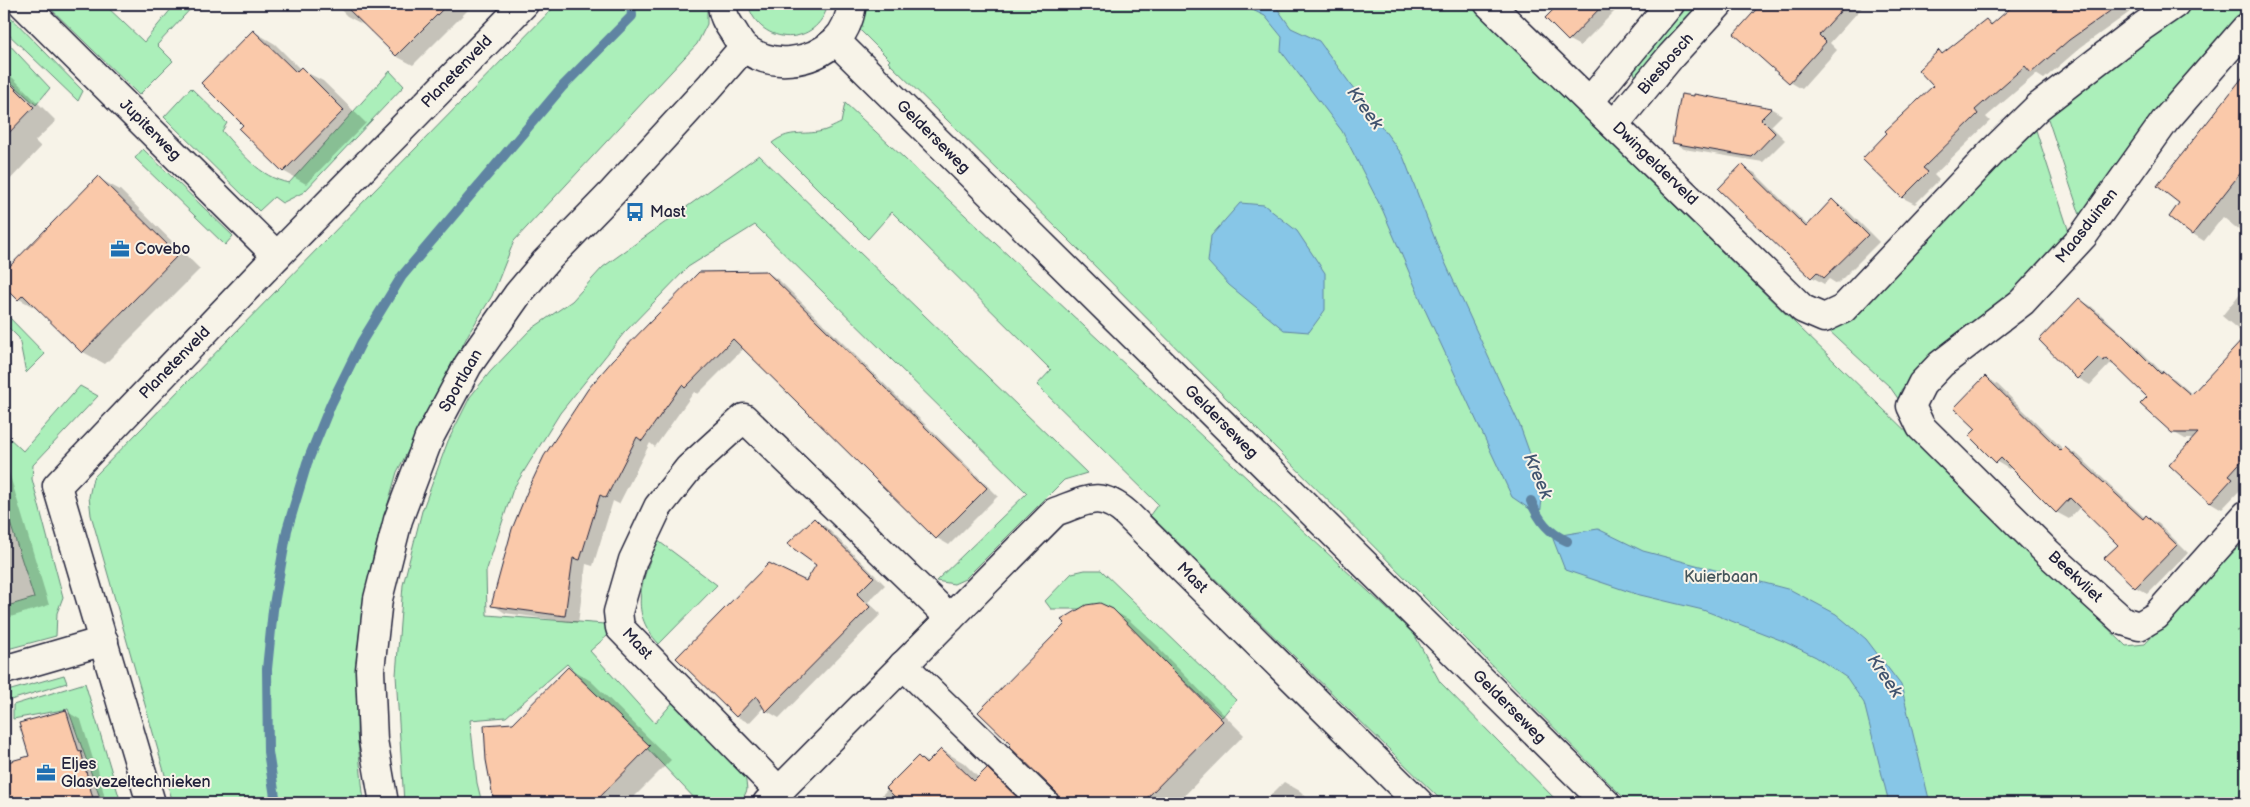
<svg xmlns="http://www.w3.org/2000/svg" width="2250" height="807" viewBox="0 0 2250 807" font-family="'Balsamiq Sans',sans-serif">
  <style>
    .green { fill: #abefba; stroke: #66887a }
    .water { fill: #87c6e7; stroke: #5f84a2 }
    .shadow { fill: #0003 }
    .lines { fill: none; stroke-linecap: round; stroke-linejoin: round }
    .stream { stroke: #5f84a2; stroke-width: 10 }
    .building { fill: #fac9aa; stroke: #22223b }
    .minor-casing { stroke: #22223b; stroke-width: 31 }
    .minor { stroke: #f7f3e8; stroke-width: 28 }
    .labels { text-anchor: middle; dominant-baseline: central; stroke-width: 4; stroke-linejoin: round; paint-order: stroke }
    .street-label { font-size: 16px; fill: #22223b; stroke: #f7f3e8 }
    .poi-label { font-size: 16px; fill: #22223b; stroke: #f7f3e8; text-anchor: start }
    .park-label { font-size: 16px; fill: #44555b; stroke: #f7f3e8 }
    .water-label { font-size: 18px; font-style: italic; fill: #40536f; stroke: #f7f3e8 }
  </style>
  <rect width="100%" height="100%" fill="#f7f3e8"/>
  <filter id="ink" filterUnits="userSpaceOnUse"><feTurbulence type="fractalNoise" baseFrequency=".02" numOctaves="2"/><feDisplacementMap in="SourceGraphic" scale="10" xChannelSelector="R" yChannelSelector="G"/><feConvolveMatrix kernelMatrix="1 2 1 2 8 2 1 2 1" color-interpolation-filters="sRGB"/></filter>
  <g filter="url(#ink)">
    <!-- green -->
    <g class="green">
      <polygon points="46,4 104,4 144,42 172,8 168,4 195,4 157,45 173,61 139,95"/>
      <polygon points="557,4 707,4 707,24 697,44 514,241 492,296 469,333 397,472 373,556 359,636 357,733 364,803 173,803 91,515 89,497 93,478"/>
      <path d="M748,4H828C818,48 759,47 748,4Z"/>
      <polygon points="834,4 1468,4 2126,646 2145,644 2217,566 2246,541 2246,628 2236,631 2246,630 2246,803 1629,803 1064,235 888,62 890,60"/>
      <polygon points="1682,4 1704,4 1637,76 1635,75 1633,68"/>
      <polygon points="2189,4 2246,4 2246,12 2219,42 2082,221 2046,113 2147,33"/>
      <polygon points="4,10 83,91 78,101 4,30"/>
      <polygon points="4,39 50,88 36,105 4,76"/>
      <path d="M390,71L404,86L304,192L282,203L274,197L259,211L164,117L191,88L227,123L222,131C241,152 259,177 289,183Z"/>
      <path d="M845,103L1414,634L1440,682L1559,803H1444L1150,515L1158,504L1037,385L1051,370L892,212L868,239L772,143C789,130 799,135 818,132C826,131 834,126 841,123Z"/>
      <polygon points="2034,124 2070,235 2051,261 1907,383 1901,390 1899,400 1890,387 1825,327"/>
      <polygon points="143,149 233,236 225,245 135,158"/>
      <polygon points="759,155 1087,473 1064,480 965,579 954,584 936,581 1027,493 755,225 688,267 624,333 560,413 513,489 486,572 487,615 605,624 607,636 590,651 655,723 674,701 745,773 747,790 741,803 699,803 567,664 506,717 470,720 477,783 482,803 404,803 396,675 403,585 422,511 448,441 470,397 490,372 530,330 572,301 603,267"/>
      <polygon points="4,312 45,354 26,373 19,338 4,323"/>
      <polygon points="80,386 98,396 33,465 32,479 63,597 57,613 56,636 4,650 4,607 34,598 4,504 4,433 23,451"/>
      <path d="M657,540L717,585L659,644C626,609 644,580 657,540Z"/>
      <polygon points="1085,570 1101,570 1236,700 1222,717 1109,609 1051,609 1045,601 1072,573"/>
      <polygon points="64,675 67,683 4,702 4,692"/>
      <polygon points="85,683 121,803 102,803 68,709 13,719 13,705"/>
    </g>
    <!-- water -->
    <g class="water">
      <polygon points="1240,4 1274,4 1291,28 1319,41 1403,156 1438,247 1520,426 1543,490 1540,516 1512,497 1426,312 1383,211 1342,131 1281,51 1282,37 1265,16"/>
      <polygon points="1240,203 1264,205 1297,231 1325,273 1325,310 1309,332 1284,330 1229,285 1208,262 1211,236"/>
      <polygon points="1598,529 1643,551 1791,590 1836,614 1866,639 1901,685 1930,803 1889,803 1864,703 1847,678 1816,657 1783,641 1703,610 1636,594 1565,570 1553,539 1555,536"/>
    </g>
    <!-- shadow -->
    <g class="shadow">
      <polygon points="335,4 474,4 413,65 396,56 365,24 364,25 347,16"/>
      <polygon points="1546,4 1617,4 1620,6 1580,46 1569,40 1553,11"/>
      <polygon points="1770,4 1865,4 1830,43 1837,50 1802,89 1790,82 1758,17"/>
      <polygon points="2017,4 2141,4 2081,47 2044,79 2036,74 1986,117 1990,121 1934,175 1939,180 1915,204 1903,198 1863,159 1935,86 1939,52 1943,55 1986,20 1993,24"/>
      <polygon points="253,31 275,44 300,69 323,81 366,123 306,184 283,171 245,125"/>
      <polygon points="4,69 56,121 35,141 41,147 4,186"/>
      <polygon points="2246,79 2246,236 2223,217 2204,241 2193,234 2181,203"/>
      <polygon points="1695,95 1772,109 1782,115 1771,126 1785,140 1763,162 1684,149 1674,143"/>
      <polygon points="1742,166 1755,173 1808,226 1833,201 1845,208 1879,242 1837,284 1829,279 1824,284 1812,277"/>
      <polygon points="98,178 120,190 200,269 105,364 83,352 41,311 19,299 4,284 4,274"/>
      <polygon points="766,272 779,280 998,496 949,545 937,538 744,348 698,394 694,392 655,447 650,443 619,504 613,501 593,566 586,564 578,623 505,613 493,605 545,456 565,423 613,360"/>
      <polygon points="2246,286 2246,336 2222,316"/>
      <polygon points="2079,299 2091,306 2133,343 2163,373 2175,379 2193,395 2246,338 2246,476 2240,482 2244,486 2222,509 2210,502 2194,439 2185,439 2173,432 2149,397 2117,366 2110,364 2090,385 2078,378 2040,340"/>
      <polygon points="1986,378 1998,385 2064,450 2066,448 2078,455 2145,518 2147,517 2159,524 2188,553 2148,594 2135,587 2119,545 2080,507 2069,519 2056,512 2011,467 2009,469 1997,462 1971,436 1978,429"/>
      <polygon points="4,456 49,605 4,619"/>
      <polygon points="814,520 826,527 885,585 868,602 881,614 779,718 767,711 764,707 749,723 736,716 818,564"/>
      <polygon points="1105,606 1128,619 1160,648 1159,649 1244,735 1177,803 1061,803"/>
      <polygon points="569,668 591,681 671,760 628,803 496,803 492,787"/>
      <polygon points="66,711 81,720 93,759 96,761 106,803 4,803 4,764 30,756"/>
      <polygon points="942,750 964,763 979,778 987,770 1009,783 1030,803 874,803 919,757 929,763"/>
      <polygon points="1284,782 1300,791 1312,803 1263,803"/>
    </g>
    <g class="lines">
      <!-- stream -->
      <g class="stream">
        <path d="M1531,501C1538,519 1548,533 1567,541"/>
        <polyline points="276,803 268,752 267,669 273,610 287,530 307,463 331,404 362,341 402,276 562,87 632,16 631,4"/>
      </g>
    </g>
    <!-- building -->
    <g class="building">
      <polygon points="343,4 448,4 396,56"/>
      <polygon points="1559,4 1604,4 1568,41 1545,18"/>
      <polygon points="1761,4 1847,4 1819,35 1826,42 1789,83 1734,34"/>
      <polygon points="2015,4 2120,4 2069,40 2031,73 2025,66 1975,110 1978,114 1923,168 1928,172 1902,198 1862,159 1887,133 1885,131 1933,86 1918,70 1939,50 1942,54 1986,19 1991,25"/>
      <polygon points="253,30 296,72 301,67 344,110 283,172 239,129 243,125 201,83"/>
      <polygon points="2246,73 2246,166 2192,235 2169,217 2179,203 2157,186"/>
      <polygon points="4,77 34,107 4,138"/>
      <polygon points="1681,94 1694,96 1694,94 1772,108 1761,119 1775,133 1752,157 1672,143"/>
      <polygon points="1742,164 1806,227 1832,199 1868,235 1824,278 1817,272 1811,278 1718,189"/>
      <polygon points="98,176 178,255 82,353 23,295 18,300 4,286 4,272"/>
      <polygon points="766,271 987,488 936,539 733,339 685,388 682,385 642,441 637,437 606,498 600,495 580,560 573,558 565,616 491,606 512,529 527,492 544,456 588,389 613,360 699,272"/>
      <polygon points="2079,298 2122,335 2161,374 2163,371 2191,395 2246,336 2246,456 2229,475 2233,478 2210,503 2169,465 2198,433 2172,433 2140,404 2147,397 2107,358 2103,361 2099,357 2077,379 2039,340"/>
      <polygon points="1985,376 2061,451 2065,447 2143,519 2146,515 2177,545 2135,588 2104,558 2118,545 2070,498 2056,513 2001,458 1996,463 1969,436 1976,429 1954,408"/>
      <polygon points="814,518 874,577 857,594 870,607 766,712 756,696 736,717 676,658 769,563 806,581 816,565 787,544"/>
      <polygon points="1100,603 1113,609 1223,721 1142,803 1060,803 1056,792 1009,746 1011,744 978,712 1065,624 1061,620 1086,605"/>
      <polygon points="568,667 650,746 594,803 494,803 486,760 484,725 513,723"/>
      <polygon points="66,710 79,752 81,751 94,803 4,803 4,763 29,756 19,723"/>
      <polygon points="941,749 974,781 987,768 1023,803 901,803 886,788 918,756 926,764"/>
    </g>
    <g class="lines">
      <!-- minor casing -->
      <g class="minor-casing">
        <g id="minor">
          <polyline points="23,4 277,256"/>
          <path d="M722,4C723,16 726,21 733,31C736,36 740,43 744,47C770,69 811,64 835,41C845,32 850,17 852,4"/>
          <polyline points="1489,4 1803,309 1824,318 1843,309 1993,151 2038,107 2143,26 2175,4"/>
          <polyline points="2246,28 2165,121 2083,236 2022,302 1941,364 1922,384 1911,406 1921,427 2049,554 2123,621 2139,626 2156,616 2246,515"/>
          <polyline points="836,41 1606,803"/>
          <polyline points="1590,101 1670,4"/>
          <polyline points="1614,125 1671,56 1719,4"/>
          <polyline points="903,665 1045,803"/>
          <polyline points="4,670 104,641"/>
          <polyline points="779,791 620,628 618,612 633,560 658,507 689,468 744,418 950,618"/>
          <polyline points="151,803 57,486 277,256 524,4"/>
          <polyline points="384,803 373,740 370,670 378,599 398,520 429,438 468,365 518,294 545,262 613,192 711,85 744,47"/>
          <path d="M767,803L1055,512C1086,501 1099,489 1127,514L1419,803"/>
        </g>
      </g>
      <!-- minor -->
      <use href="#minor" class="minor"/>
    </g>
  </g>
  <!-- icons -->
  <defs>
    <g id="bus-bare" transform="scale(1.5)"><path d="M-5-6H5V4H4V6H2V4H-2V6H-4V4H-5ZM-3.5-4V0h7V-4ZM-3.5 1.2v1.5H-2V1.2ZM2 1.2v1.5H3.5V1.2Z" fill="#1f6fb2" stroke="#f7f3e8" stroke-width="2.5" paint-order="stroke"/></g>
    <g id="office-bare" transform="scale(1.5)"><path d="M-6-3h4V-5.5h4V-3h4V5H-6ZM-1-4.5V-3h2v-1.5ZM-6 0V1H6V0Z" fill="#1f6fb2" stroke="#f7f3e8" stroke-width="2.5" paint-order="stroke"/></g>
  </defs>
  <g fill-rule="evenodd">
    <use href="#bus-bare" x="635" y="212"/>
    <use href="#office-bare" x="120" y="249"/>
    <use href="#office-bare" x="46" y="773"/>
  </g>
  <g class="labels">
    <!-- street labels -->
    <g class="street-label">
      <text transform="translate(1666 64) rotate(-49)">Biesbosch</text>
      <text transform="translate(457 72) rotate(-46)">Planetenveld</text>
      <text transform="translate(150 130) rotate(45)">Jupiterweg</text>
      <text transform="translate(933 137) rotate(45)">Gelderseweg</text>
      <text transform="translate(1655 164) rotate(44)">Dwingelderveld</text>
      <text transform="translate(2087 226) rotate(-52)">Maasduinen</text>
      <text transform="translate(175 363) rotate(-46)">Planetenveld</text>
      <text transform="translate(461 381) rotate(-60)">Sportlaan</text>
      <text transform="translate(1221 422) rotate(45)">Gelderseweg</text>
      <text transform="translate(2075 577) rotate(43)">Beekvliet</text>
      <text transform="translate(1192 578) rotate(45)">Mast</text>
      <text transform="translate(637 644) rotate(47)">Mast</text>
      <text transform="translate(1509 707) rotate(45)">Gelderseweg</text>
    </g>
    <!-- poi labels -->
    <g class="poi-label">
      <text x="650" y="212">Mast</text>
      <text x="135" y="249">Covebo</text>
      <text x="61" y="764">Eljes<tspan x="61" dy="18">Glasvezeltechnieken</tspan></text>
    </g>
    <!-- park labels -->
    <g class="park-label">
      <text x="1721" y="577">Kuierbaan</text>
    </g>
    <!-- water labels -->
    <g class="water-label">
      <text transform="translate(1365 108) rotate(54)">Kreek</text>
      <text transform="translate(1538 476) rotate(67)">Kreek</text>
      <text transform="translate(1885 676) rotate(56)">Kreek</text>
    </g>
  </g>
  <!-- margin -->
  <rect width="2250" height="807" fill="none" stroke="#f7f3e8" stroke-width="20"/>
  <rect x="10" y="10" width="2230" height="787" fill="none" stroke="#22223b" stroke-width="2" filter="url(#ink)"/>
</svg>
